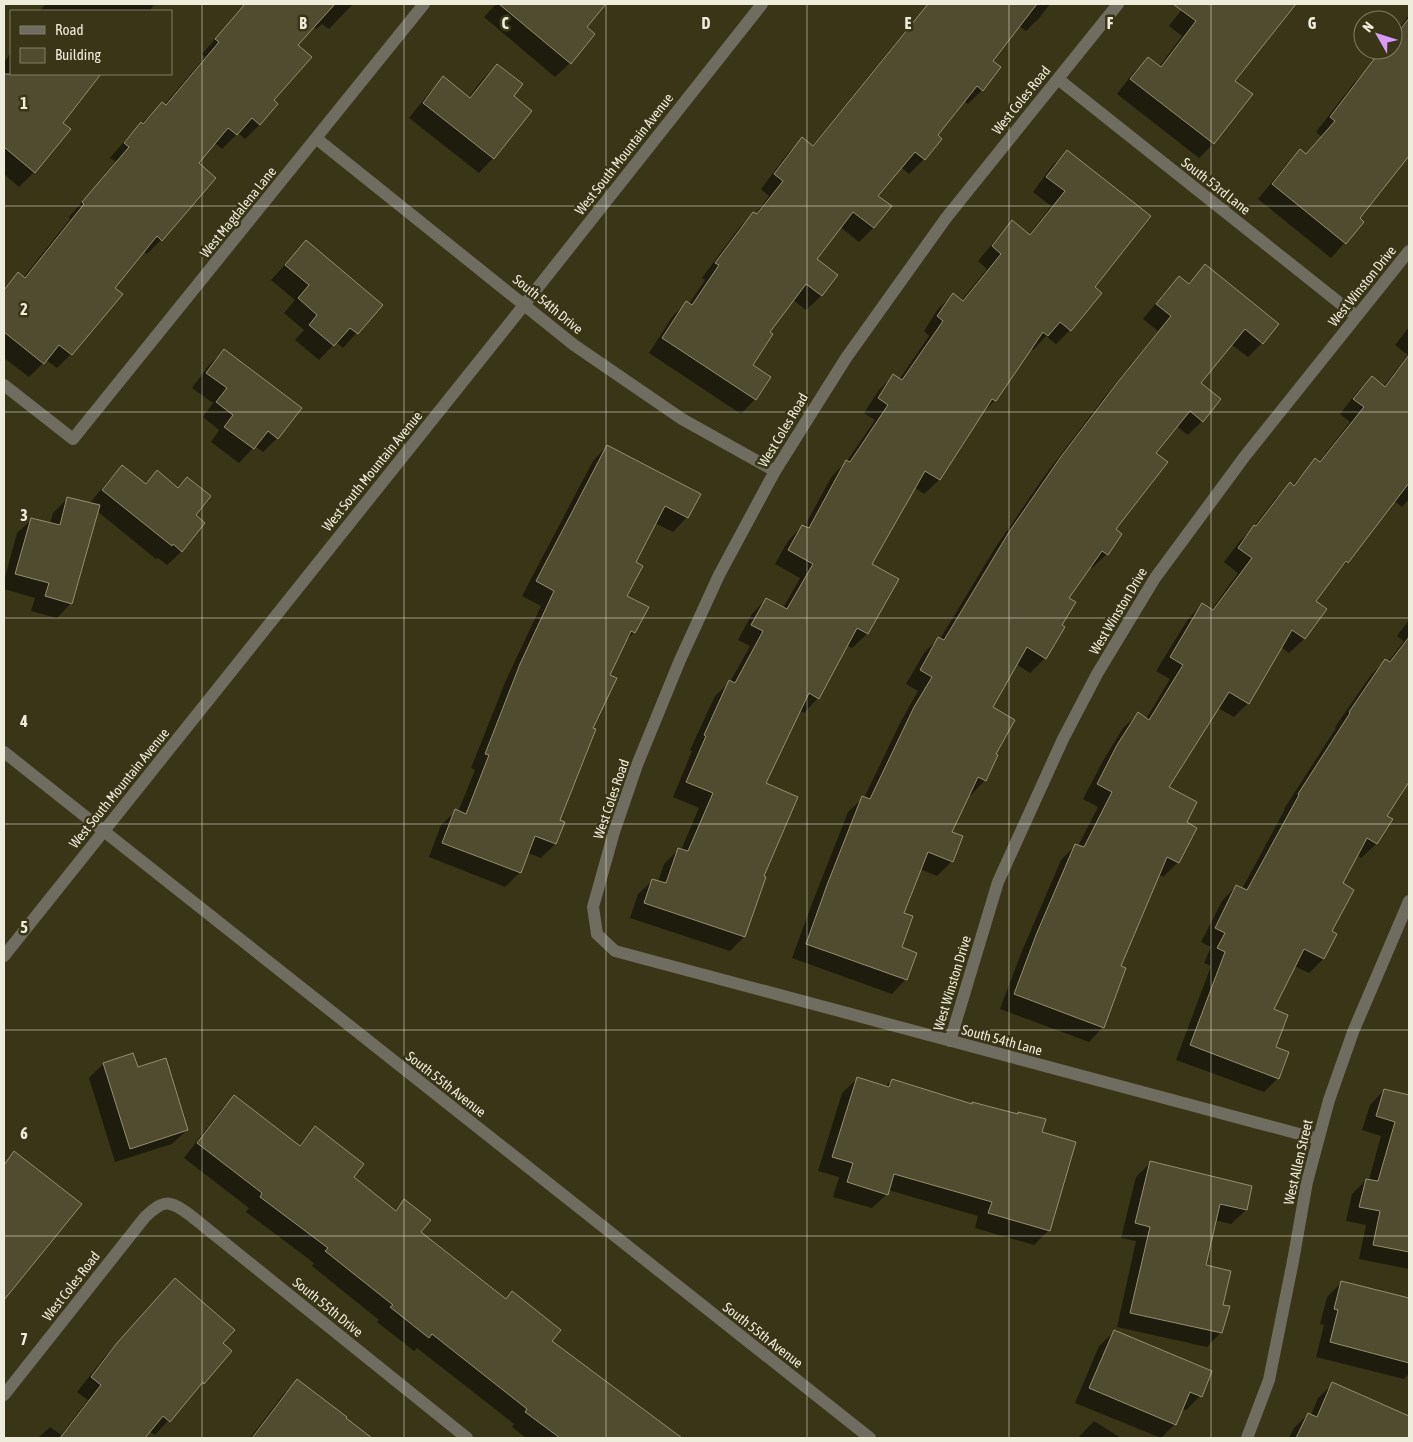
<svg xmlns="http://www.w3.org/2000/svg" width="1413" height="1442" viewBox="0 0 1413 1442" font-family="'Asap Condensed',sans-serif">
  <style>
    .shadow { fill: #0007 }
    .building { fill: #504c2f; stroke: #938f6e }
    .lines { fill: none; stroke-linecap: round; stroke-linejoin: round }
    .minor { stroke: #6e6d5f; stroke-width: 12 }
    .tertiary { stroke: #6e6d5f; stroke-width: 12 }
    .grid { fill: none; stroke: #eeecda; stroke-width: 1; stroke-opacity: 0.55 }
    .labels { text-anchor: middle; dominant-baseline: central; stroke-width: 5; stroke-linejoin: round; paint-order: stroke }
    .street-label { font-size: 14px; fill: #eeecda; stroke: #393517 }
    .grid-label { font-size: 16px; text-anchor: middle; font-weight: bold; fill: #eeecda; stroke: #393517; stroke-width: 5; stroke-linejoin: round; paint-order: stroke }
  </style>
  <rect width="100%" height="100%" fill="#393517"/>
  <!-- shadow -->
  <g class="shadow">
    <polygon points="46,4 154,4 151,9 152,10 151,11 39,11"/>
    <polygon points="246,4 250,5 251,4 353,4 329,29 322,24 316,29 313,27 297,45 272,100 260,124 245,139 238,133 222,149 215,143 198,164 161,240 147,254 143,251 113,288 71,354 57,368 46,360 29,377 4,358 4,288 18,274 23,278 70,219 69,217 116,162 110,158 127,138 162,103 164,105 205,57 202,54"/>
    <polygon points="496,4 593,4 600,9 585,27 570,63 555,77 484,17"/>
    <polygon points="936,4 1050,4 1040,17 1026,31 1019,26 992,62 982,90 968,104 964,101 936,136 924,159 909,174 901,167 877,196 890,207 873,228 859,242 840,227 815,259 836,275 821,296 806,310 793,300 768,333 751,365 755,399 741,414 649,353 672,317 686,303 689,304 705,280 702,278 739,228 753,213 755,215 769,196 761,189 788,153 802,139 812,146 910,25 925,10 928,13"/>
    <polygon points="1186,4 1282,4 1234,81 1251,95 1213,144 1199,158 1117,94 1133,73 1148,59 1159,67 1182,36 1169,26"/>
    <polygon points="1409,15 1409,159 1406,157 1358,218 1363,222 1331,258 1258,199 1286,165 1300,151 1305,155 1321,136 1316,132 1354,83 1368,68 1383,50 1393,50 1393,37"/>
    <polygon points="11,53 11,74 98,74 61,123 69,130 34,172 19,187 4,174 4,62"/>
    <polygon points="497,65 512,96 493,158 479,173 409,118 429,93 443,78 468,98 482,80"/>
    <polygon points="1067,152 1094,287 1070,330 1056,344 1046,336 1033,350 1031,348 995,400 981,414 939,480 924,494 914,487 870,564 897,580 867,634 852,648 846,645 818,698 804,713 799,710 764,784 762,877 744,937 730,951 630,918 638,894 653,880 658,882 664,864 679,849 681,850 699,808 673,797 692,751 690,750 715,696 730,682 750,646 738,640 752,614 766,599 783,608 800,578 775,564 788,541 802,526 804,527 832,476 847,461 875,420 864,413 879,390 893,376 899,380 929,336 924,331 938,309 953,295 961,301 987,269 978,261 998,237 1012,222 1029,235 1051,206 1033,192 1052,166"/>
    <polygon points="306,242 381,305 343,348 336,342 319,360 295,340 304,330 284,313 295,300 271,280"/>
    <polygon points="1205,266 1262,343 1248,357 1231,344 1199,383 1202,421 1188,435 1176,426 1154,453 1114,529 1107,554 1092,568 1090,566 1067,598 1060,626 1045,658 1030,673 1016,664 992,708 994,754 985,780 971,795 969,794 950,832 952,861 937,876 920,869 902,913 900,948 906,979 892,994 792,958 813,901 848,812 863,798 864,798 900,723 918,691 906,684 924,653 939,638 940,639 995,548 1046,474 1103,399 1158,331 1143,319 1165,292 1179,277 1188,284"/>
    <polygon points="1409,327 1409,499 1402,507 1394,501 1347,562 1333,576 1314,601 1325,609 1304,639 1289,653 1281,647 1248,703 1234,717 1218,708 1167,788 1185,823 1195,828 1178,862 1163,877 1158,874 1120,967 1103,1027 1089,1042 1000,1009 1022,951 1061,860 1076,845 1078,846 1098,807 1083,799 1103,761 1123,728 1138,714 1146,719 1170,679 1156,671 1188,619 1202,605 1211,610 1238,573 1224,562 1240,541 1251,530 1276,498 1290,484 1292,486 1315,460 1318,463 1350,422 1340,414 1357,392 1372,378 1383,387 1408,355 1395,345"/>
    <polygon points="224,351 277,438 263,452 255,446 239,463 211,442 219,430 203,417 213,403 192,388 209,365"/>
    <polygon points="607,446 687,517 673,532 655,523 634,562 626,596 634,632 624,643 608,675 592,728 558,821 555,844 541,858 528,853 520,872 505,887 429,857 441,825 456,811 458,812 475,770 471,768 506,680 541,606 522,596 593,461"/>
    <polygon points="122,466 145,484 157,472 177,488 187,478 182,551 167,565 158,558 156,559 97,511 71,603 57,618 31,611 35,598 4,589 4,581 17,533 32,519 50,524 53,513 68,498 89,504 108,481"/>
    <polygon points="1409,620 1409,779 1385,816 1391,820 1376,844 1361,858 1357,855 1341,884 1323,959 1309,973 1294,966 1272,1010 1278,1078 1264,1092 1176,1060 1211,966 1204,963 1211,947 1201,942 1222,901 1236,886 1242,889 1285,809 1284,809 1336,728 1335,727 1371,675 1385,661 1388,662 1404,641 1397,636"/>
    <polygon points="103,1064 137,1068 187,1130 172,1144 115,1162 89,1078"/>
    <polygon points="857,1079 885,1087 892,1080 971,1105 973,1103 1017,1115 1019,1113 1040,1133 1049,1230 1034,1245 975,1228 978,1216 888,1190 887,1194 872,1208 833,1197 839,1177 818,1171 842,1093"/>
    <polygon points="1384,1090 1409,1097 1409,1269 1359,1259 1366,1225 1346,1221 1352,1194 1366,1180 1369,1180 1381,1136 1362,1130 1370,1105"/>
    <polygon points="234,1097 298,1146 315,1127 352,1178 394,1211 405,1201 420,1232 505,1300 512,1293 551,1341 680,1438 526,1438 512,1427 514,1424 417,1348 414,1351 377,1322 379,1320 312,1266 314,1263 246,1212 249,1208 184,1158 220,1111"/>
    <polygon points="14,1153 80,1205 4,1298 4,1164"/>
    <polygon points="1150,1163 1246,1210 1231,1224 1215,1220 1204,1266 1222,1306 1221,1332 1207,1347 1117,1327 1136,1241 1121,1238 1136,1177"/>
    <polygon points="1342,1282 1409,1299 1409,1374 1404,1379 1316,1357 1324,1325 1320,1324 1327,1297"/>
    <polygon points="161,1294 231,1351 155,1435 149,1431 143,1438 38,1438 50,1427 61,1435 88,1400 77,1392 103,1359"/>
    <polygon points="1114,1332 1200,1396 1186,1410 1182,1409 1175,1424 1161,1438 1075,1403 1099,1346"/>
    <polygon points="297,1381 371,1438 250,1438 283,1395"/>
    <polygon points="1333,1384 1409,1417 1409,1435 1408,1438 1289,1438 1294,1428 1308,1414 1311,1415 1318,1398"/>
    <polygon points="1094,1421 1121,1438 1078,1438"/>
  </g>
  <!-- building -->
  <g class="building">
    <polygon points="245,4 335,4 298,45 312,57 274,100 278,104 260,125 252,118 237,135 228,128 199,163 216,178 162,241 157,236 115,288 123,294 72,355 59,345 44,364 4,332 4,290 18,272 25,278 84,204 82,202 129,147 124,143 141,122 143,124 162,102 166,105 219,42 215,39"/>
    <polygon points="499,4 606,4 587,27 595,34 571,64"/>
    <polygon points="928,4 1037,4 993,61 1001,67 983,91 977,86 938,135 942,139 925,160 915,152 878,196 892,206 874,228 853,212 817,259 838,275 822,296 806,284 770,332 773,334 753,365 771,377 756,400 662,338 686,301 692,305 719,265 715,263 753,212 757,214 783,181 774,174 802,137 813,146"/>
    <polygon points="1173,4 1296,4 1235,81 1253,94 1214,144 1130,79 1148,57 1161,67 1196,21"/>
    <polygon points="1409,18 1409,156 1360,218 1364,222 1346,244 1272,184 1300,149 1306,154 1335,121 1330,117 1381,50 1393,50 1393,39"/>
    <polygon points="497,64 523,84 514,96 532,111 494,159 423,103 443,76 470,98"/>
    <polygon points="4,74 101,74 63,123 71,129 35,173 4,147"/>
    <polygon points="1067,150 1151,216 1095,287 1102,293 1071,331 1060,322 1048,336 1043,332 996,401 992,399 940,480 925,471 872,564 899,579 868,634 857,628 819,699 809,693 766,783 798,797 764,876 766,877 745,937 644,903 652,879 666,883 678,848 688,851 713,793 686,782 706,736 704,735 729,680 735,683 763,631 751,625 766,598 787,609 813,564 788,550 802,525 809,528 846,460 850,462 888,405 878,398 893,374 902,380 943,321 937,316 953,293 963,301 1001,254 992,246 1012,220 1030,235 1065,191 1046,177"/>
    <polygon points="306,240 383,305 358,334 350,328 334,346 309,325 317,315 298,298 309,285 285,265"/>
    <polygon points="1205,264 1279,324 1263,344 1245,329 1201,383 1221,399 1203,422 1190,411 1156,453 1168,462 1116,529 1122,534 1108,555 1102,551 1069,598 1076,602 1062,625 1065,627 1046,659 1027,647 993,707 1015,720 996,754 998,755 986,781 978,777 952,832 963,836 953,862 928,852 904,913 913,916 902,947 917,953 907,980 806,944 827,885 862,796 870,799 914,707 932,677 920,670 938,637 944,640 1009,532 1060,458 1117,383 1171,316 1156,304 1179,276 1189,284"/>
    <polygon points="224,349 302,408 278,439 268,431 254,449 224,427 233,415 216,402 227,388 206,373"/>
    <polygon points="1409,355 1409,483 1348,563 1346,561 1316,601 1327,609 1305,639 1292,630 1249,704 1229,692 1169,787 1197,802 1187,822 1197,828 1179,863 1167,857 1121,966 1126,968 1104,1028 1014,994 1036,935 1075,844 1084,847 1112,792 1097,784 1117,745 1138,712 1149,720 1183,665 1170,657 1202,603 1213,610 1252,558 1238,548 1254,525 1256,526 1290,482 1294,486 1315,458 1320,462 1364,407 1353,399 1372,376 1385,387"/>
    <polygon points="607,445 701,494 688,518 665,506 636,562 643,566 627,596 649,607 635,633 631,631 610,675 617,678 593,728 596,729 560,820 565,822 556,844 535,836 521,873 442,843 455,809 466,814 489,755 485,754 520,664 554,591 536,581"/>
    <polygon points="122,465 146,484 157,470 178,488 187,477 211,496 196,515 205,523 182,552 173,544 172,546 102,490"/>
    <polygon points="67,497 100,505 72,604 45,596 49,583 15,574 31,518 60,525"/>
    <polygon points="1409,637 1409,782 1387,816 1393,819 1377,844 1367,838 1343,883 1354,890 1332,931 1337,934 1324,959 1304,949 1274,1009 1288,1015 1276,1047 1289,1052 1279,1079 1190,1045 1225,952 1217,948 1225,933 1215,928 1236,885 1247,890 1299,795 1298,794 1350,713 1349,712 1385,659 1390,662"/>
    <polygon points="133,1053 138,1067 166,1058 188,1130 130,1149 103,1063"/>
    <polygon points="857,1077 889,1087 892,1079 972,1104 972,1102 1018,1114 1018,1112 1046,1119 1042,1132 1076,1142 1050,1231 988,1213 992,1202 894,1174 888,1195 847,1182 853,1163 832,1157"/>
    <polygon points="1384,1089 1409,1095 1409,1252 1373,1245 1380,1211 1359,1207 1366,1179 1378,1181 1395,1122 1376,1116"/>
    <polygon points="234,1095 300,1146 315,1126 364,1164 354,1177 396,1211 404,1199 431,1220 421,1232 506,1299 512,1291 561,1330 552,1341 682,1438 560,1438 525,1412 527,1409 432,1334 429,1338 390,1307 393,1305 325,1251 328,1248 260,1197 262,1193 197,1143"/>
    <polygon points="14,1151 82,1204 4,1300 4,1165"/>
    <polygon points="1150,1161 1252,1186 1247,1210 1220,1204 1206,1265 1231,1271 1223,1305 1230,1306 1222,1333 1130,1313 1150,1227 1135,1223"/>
    <polygon points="175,1278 235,1330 223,1343 232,1351 204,1384 203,1382 170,1422 163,1416 145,1438 60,1438 101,1385 91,1377 117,1343"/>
    <polygon points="1341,1281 1409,1298 1409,1363 1330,1342 1338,1310 1334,1309"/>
    <polygon points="1114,1330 1212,1371 1202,1397 1190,1392 1176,1425 1089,1388"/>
    <polygon points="297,1379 347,1417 346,1418 372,1438 252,1438"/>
    <polygon points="1332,1382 1409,1416 1409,1438 1296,1438 1308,1413 1317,1417"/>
  </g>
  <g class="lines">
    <!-- minor -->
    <g class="minor">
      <polyline points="1118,4 946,218 846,358 775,471 719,575 680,660 637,765 614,832 593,907 597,934 615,951 1318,1139"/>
      <polyline points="1058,79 1356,316"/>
      <polyline points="317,139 574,345 682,419 775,471"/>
      <polyline points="4,385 73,439 424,4"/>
      <polyline points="950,1041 998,882 1063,739 1097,674 1155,578 1245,456 1409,251"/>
      <path d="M4,1395L145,1217C164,1199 169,1200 190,1215L467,1438"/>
      <polyline points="1247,1438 1269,1380 1293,1261 1307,1182 1329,1100 1353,1032 1409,901"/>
    </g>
    <!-- tertiary -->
    <g class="tertiary">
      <polyline points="4,752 870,1438"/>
      <polyline points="4,956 524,305 762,4"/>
    </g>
  </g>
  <!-- grid -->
  <path class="grid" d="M202,4V1438M404,4V1438M606,4V1438M807,4V1438M1009,4V1438M1211,4V1438M4,206H1409M4,412H1409M4,618H1409M4,824H1409M4,1030H1409M4,1236H1409"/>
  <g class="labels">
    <!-- street labels -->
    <g class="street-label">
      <text transform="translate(1021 100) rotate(-51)">West Coles Road</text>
      <text transform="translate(624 154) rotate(-52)">West South Mountain Avenue</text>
      <text transform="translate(1216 186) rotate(38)">South 53rd Lane</text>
      <text transform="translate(238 212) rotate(-51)">West Magdalena Lane</text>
      <text transform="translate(1362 286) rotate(-51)">West Winston Drive</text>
      <text transform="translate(548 304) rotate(39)">South 54th Drive</text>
      <text transform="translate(783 430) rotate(-59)">West Coles Road</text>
      <text transform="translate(372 471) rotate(-51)">West South Mountain Avenue</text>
      <text transform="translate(1118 611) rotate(-59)">West Winston Drive</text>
      <text transform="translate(119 788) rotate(-51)">West South Mountain Avenue</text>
      <text transform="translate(611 799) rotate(-71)">West Coles Road</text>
      <text transform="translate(952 983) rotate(-73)">West Winston Drive</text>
      <text transform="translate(1002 1040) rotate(15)">South 54th Lane</text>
      <text transform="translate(446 1084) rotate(38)">South 55th Avenue</text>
      <text transform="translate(1298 1162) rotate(-77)">West Allen Street</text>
      <text transform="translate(71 1286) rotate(-52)">West Coles Road</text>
      <text transform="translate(328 1307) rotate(39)">South 55th Drive</text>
      <text transform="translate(763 1335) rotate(38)">South 55th Avenue</text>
    </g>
  </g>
  <g class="grid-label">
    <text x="303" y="29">B</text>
    <text x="505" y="29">C</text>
    <text x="706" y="29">D</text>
    <text x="908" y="29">E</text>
    <text x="1110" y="29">F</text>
    <text x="1312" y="29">G</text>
    <text x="24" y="109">1</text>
    <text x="24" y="315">2</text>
    <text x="24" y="521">3</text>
    <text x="24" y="727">4</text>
    <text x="24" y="933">5</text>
    <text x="24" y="1139">6</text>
    <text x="24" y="1345">7</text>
  </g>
  <!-- border -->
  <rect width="1413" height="1442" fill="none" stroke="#eeecda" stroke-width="10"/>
  <!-- legend -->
  <rect x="10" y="10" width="162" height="65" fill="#393517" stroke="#817e65"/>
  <rect x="20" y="26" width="25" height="8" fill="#6e6d5f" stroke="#817e65"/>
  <text x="55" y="35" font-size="15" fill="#eeecda">Road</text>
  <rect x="20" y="48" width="25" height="15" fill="#504c2f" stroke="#817e65"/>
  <text x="55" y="60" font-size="15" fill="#eeecda">Building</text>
  <!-- north arrow -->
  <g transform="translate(1378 35) rotate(309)"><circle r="24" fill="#393517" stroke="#817e65"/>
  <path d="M0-4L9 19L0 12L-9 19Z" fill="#d99af7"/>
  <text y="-8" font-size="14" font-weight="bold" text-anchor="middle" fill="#eeecda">N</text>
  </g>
</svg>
